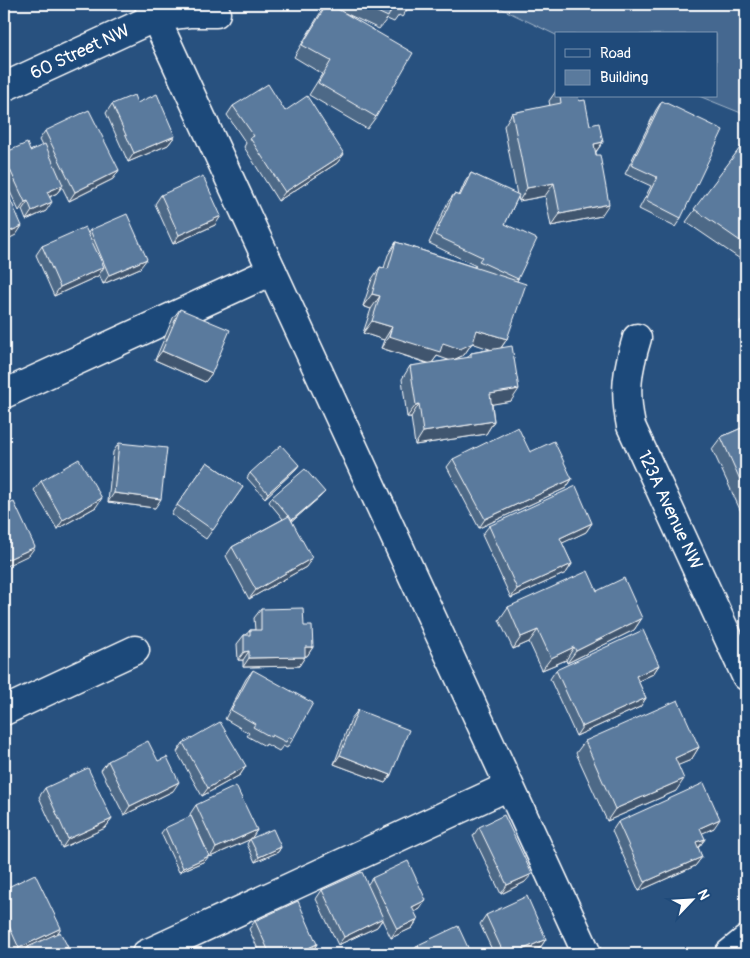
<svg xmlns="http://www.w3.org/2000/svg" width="750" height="958" viewBox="0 0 750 958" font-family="Pangolin,sans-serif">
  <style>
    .grass { fill: #446890; stroke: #a2b4c8 }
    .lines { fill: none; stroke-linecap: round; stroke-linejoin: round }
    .minor-casing { stroke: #fff; stroke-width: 31 }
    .minor { stroke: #1f4a7a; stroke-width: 28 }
    .wall { fill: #4d6987; stroke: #fff; fill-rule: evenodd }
    .shaded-wall { fill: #3f556e; stroke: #fff }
    .building { fill: #5a7a9d; stroke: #fff }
    .labels { text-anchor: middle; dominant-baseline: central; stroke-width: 4; stroke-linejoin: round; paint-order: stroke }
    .street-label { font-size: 18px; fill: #fff; stroke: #1f4a7a }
  </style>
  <rect width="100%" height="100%" fill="#28517f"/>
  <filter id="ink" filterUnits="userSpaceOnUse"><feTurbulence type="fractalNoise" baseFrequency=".02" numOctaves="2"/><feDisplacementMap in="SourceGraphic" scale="10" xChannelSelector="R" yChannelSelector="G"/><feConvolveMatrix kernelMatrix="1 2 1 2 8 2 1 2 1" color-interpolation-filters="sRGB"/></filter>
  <g filter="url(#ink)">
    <!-- grass -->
    <polygon class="grass" points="492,4 746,4 746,115 699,96 716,96 716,34 556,35"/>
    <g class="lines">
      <!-- minor casing -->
      <g class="minor-casing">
        <g id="minor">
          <polyline points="149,4 587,954"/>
          <polyline points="4,87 156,17 189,13 216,13"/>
          <path d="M637,338C627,371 624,391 631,426L746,676"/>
          <polyline points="4,394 272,271"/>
          <polyline points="4,711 135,650"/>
          <polyline points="146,954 509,786"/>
          <polyline points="729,954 746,940"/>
        </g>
      </g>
      <!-- minor -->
      <use href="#minor" class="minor"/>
    </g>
    <!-- wall -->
    <g class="wall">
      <polygon points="325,4 411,4 402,17 399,15 394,22 387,19 379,29 345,13 376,117 367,129 309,95 322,74 294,57 319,15 326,4"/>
      <polygon points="414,4 428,4 425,8"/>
      <path d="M556,91V96H578L579,101L590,125L603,142L596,152L601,216L551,226L545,196L519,201L518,197L505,224L518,279L517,281L507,339L501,348L511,401L492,404L494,421L486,434L415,445L411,417H407L402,379L410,366L429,364L381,348L384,340L363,333L371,309L363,306L372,279L380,267L384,268L388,255L396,242L474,267L476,266L429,243L448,202L454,194L459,196L465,182L471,173L517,195L504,126L512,113L550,106L549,101ZM472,343L492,349L471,353L467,358L453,360L464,355ZM437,356L450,360L432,363Z"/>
      <polygon points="662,101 681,218 675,227 639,209 651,186 625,174 656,110"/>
      <polygon points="137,103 175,136 168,145 128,162 106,113 112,104"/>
      <polygon points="233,106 285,111 344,154 337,163 278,201 244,147 246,143 227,115"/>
      <polygon points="45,131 119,170 113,179 69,201 62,187 57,193 50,197 46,211 26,220 22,210 19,211 4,179 4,153 30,151 42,146 39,140"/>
      <polygon points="746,140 746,263 686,222"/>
      <polygon points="161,195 215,225 173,244 155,204"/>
      <polygon points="90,230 140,268 103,284 99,274 98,276 54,296 36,255 42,246 88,233"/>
      <polygon points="180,309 212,373 205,382 155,360 173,318"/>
      <polygon points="746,313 746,336 740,322"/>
      <polygon points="746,426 746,515 743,516 712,449 721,437"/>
      <polygon points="119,443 155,508 108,502 113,452"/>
      <polygon points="453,459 572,479 566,488 479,528 447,467"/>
      <polygon points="207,462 243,487 206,539 171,514"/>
      <polygon points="299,465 296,469 265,498 247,478 250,473"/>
      <polygon points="41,481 96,507 57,529 34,490"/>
      <polygon points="325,492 321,496 292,521 306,567 249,599 226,556 232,547 283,519 269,502 272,497"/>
      <polygon points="592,523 586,532 562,543 572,564 566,573 511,598 482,535 489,526"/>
      <polygon points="597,591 642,618 634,630 567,663 566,660 542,670 529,642 513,649 499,620 508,607"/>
      <polygon points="261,609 304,626 313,647 307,656 305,656 299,666 243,667 243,660 238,660 237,644 244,635 246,635 250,630 255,630 254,618"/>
      <polygon points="659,665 653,674 638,681 646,698 640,707 576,736 550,679 556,670"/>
      <polygon points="253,670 293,739 287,748 283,746 279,751 266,744 265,746 247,736 249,733 225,719 246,679"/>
      <polygon points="358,710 391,775 385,783 334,764 351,719"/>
      <polygon points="585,741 699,747 691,760 678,765 676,791 607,821 576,753"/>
      <polygon points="183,743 246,766 240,775 202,796 177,752"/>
      <polygon points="108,761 173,791 124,815 101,770"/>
      <polygon points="45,788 112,819 105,828 62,848 39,797"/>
      <polygon points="196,805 257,830 251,839 210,857 190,814"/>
      <polygon points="618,822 714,828 702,833 705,839 698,848 702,857 695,866 639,891 612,831"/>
      <polygon points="479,827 525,882 501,894 473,836"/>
      <polygon points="165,828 205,861 179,872 161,833"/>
      <polygon points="250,839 281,847 278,852 255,862 247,844"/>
      <polygon points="372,878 420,909 414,912 418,919 412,928 391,938 382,920 377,927 338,945 316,899 322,890 368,884"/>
      <polygon points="4,889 61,928 57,933 64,952 59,954 26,954 24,952 25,951 18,954 12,954 4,937"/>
      <polygon points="486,915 546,939 540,948 526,954 494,954 480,924"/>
      <polygon points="255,921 317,944 311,953 308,954 260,954 249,929"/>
      <polygon points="418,945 471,954 408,954 410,952 413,951"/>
    </g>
    <!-- shaded-wall -->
    <g class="shaded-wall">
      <polygon points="175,136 168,145 128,162 134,153"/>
      <polygon points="603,142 594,154 594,144"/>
      <polygon points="344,154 337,163 278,201 285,192"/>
      <polygon points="119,170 113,179 69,201 75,192"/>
      <polygon points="554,183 545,196 519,201 527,188"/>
      <polygon points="63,185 57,193 41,201 47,192"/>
      <polygon points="28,201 22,210 19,211 25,202"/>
      <polygon points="52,202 46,211 26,220 32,211"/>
      <polygon points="609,204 601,216 551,226 560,214"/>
      <polygon points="221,216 215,225 173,244 179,235"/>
      <polygon points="22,226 16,235 4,241 4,234"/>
      <polygon points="147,259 140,268 103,284 109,275"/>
      <polygon points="104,267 98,276 54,296 60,287"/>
      <polygon points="372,294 380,296 371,309 363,306"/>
      <polygon points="372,321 392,327 384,340 363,333"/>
      <polygon points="477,330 507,339 498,352 472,343 464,355 451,361 437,356 431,364 381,348 389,336 443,343"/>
      <polygon points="162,351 212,373 205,382 155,360"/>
      <polygon points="519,389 511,401 482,406 490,394"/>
      <polygon points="419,404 411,417 407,417 416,405"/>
      <polygon points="494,421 486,434 415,445 423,432"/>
      <polygon points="299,465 296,469 265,498 268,493"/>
      <polygon points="572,479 566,488 479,528 485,519"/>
      <polygon points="325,492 321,496 288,525 292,520"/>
      <polygon points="114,493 161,499 155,508 108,502"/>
      <polygon points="102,498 96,507 57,529 63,520"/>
      <polygon points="592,523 586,532 554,547 560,538"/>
      <polygon points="35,547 29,555 4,567 4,561"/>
      <polygon points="312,558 306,567 249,599 256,590"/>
      <polygon points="572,564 566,573 511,598 517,589"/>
      <polygon points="642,618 634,630 567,663 576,651"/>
      <polygon points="538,630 529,642 513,649 521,637"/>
      <polygon points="305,647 313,647 307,656 299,656"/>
      <polygon points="574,647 566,660 542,670 551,658"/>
      <polygon points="249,651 243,660 238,660 244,652"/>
      <polygon points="305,657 299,666 243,667 249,658"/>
      <polygon points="659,665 653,674 630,685 636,676"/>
      <polygon points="646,698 640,707 576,736 582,727"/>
      <polygon points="699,747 691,760 667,770 675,758"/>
      <polygon points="340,755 391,775 385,783 334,764"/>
      <polygon points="246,766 240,775 202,796 208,788"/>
      <polygon points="684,779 676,791 607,821 615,809"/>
      <polygon points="179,782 173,791 124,815 130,806"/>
      <polygon points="112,819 105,828 62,848 68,839"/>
      <polygon points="720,819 714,828 694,837 700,828"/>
      <polygon points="257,830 251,839 210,857 216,848"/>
      <polygon points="705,839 699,847 689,851 696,842"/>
      <polygon points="281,847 278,852 255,862 259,857"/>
      <polygon points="209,856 205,861 179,872 183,868"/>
      <polygon points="702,857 695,866 639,891 645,882"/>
      <polygon points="532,874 525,882 501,894 507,885"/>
      <polygon points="426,900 420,909 406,916 412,907"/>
      <polygon points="383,918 377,927 338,945 344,937"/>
      <polygon points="418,919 412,928 391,938 397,929"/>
      <polygon points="61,928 55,937 28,947 25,951 18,954 15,954 19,948"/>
      <polygon points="546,939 540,948 526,954 513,954"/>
      <polygon points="317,944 311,953 308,954 295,954"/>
      <polygon points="68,947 64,952 59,954 52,954"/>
    </g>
    <!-- building -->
    <g class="building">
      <polygon points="327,4 329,4 413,53 376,117 318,83 331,61 302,45"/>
      <polygon points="360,4 406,4 403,10 393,6 388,17"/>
      <polygon points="268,84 285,111 307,96 344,154 285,192 250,138 254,136 233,106"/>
      <polygon points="157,94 175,136 134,153 112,104 134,95 137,103"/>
      <polygon points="560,96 578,96 579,101 585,100 590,125 599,123 603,142 594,144 596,155 600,155 609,204 560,214 554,183 527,188 512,113 561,103"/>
      <polygon points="662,101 723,130 681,218 646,200 657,177 631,165"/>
      <polygon points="89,110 119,170 75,192 45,131"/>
      <polygon points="746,140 746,245 694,209"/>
      <polygon points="27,143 30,151 45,144 63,185 47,192 52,202 32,211 28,201 25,202 4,157 4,153"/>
      <polygon points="471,173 519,195 505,224 537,239 518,279 479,261 482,257 435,235 454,194 460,196"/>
      <polygon points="203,176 221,216 179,235 161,195"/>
      <polygon points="4,185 22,226 4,234"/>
      <polygon points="127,214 147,259 109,275 90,230"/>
      <polygon points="85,227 104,267 60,287 42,246"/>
      <polygon points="396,242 526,284 507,339 477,330 473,343 460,349 443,343 440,352 389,336 392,327 372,321 380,296 372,294 380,267 388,269"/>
      <polygon points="180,309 230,330 212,373 162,351"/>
      <polygon points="4,322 7,328 4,330"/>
      <polygon points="512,346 519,389 490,394 494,421 423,432 419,404 416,405 410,366 471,357 471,353"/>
      <polygon points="746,426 746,493 721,437"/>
      <polygon points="518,427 530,452 554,441 572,479 485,519 453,459"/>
      <polygon points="119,443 167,448 161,499 114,493"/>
      <polygon points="281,445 299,465 268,493 250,473"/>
      <polygon points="79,459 102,498 63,520 41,481"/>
      <polygon points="207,462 243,487 213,530 177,505"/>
      <polygon points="305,469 325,492 292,520 289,516 288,516 272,497"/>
      <polygon points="576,486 592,523 560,538 572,564 517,589 489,526"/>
      <polygon points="14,502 35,547 4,561 4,506"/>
      <polygon points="289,516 312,558 256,590 232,547"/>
      <polygon points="588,571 597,591 624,578 642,618 576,651 574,647 551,658 538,630 521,637 508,607"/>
      <polygon points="303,608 304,626 312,626 313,647 305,647 305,657 249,658 249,651 244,652 244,635 250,635 250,630 261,630 261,609"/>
      <polygon points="643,630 659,665 636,676 646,698 582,727 556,670"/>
      <polygon points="253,670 313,703 293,739 289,737 286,742 272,735 271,737 253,727 255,724 231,710"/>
      <polygon points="678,700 699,747 675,758 684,779 615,809 585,741"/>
      <polygon points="358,710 409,730 391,775 340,755"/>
      <polygon points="220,722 246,766 208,788 183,743"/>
      <polygon points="148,741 158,761 167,757 179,782 130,806 108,761"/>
      <polygon points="88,768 112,819 68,839 45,788"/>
      <polygon points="704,783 720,819 700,828 705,839 696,842 702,857 645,882 618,822"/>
      <polygon points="236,786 257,830 216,848 196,805"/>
      <polygon points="504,815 532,874 507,885 479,827"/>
      <polygon points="191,816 209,856 183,868 165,828"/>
      <polygon points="273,829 281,847 259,857 250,839"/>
      <polygon points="408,861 426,900 412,907 418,919 397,929 372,878"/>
      <polygon points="362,872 383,918 344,937 322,890"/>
      <polygon points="35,874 61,928 19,948 4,915 4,889"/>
      <polygon points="527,896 546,939 513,954 504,954 486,915"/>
      <polygon points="298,901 317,944 295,954 270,954 255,921"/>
      <polygon points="458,926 471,954 410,954 410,952 419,948 418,945"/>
      <polygon points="60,932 68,947 52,954 31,954 28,947"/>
      <polygon points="209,948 212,954 197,954"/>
    </g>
  </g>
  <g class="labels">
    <!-- street labels -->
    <g class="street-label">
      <text transform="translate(80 52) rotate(-25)">60 Street NW</text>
      <text transform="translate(670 510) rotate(65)">123A Avenue NW</text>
    </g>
  </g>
  <!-- margin -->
  <rect width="750" height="958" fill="none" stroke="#1f4a7a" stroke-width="20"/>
  <rect x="10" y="10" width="730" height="938" fill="none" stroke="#fff" stroke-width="2" filter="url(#ink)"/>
  <!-- legend -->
  <rect x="555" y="32" width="162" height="65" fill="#1f4a7a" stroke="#7992af"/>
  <rect x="565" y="49" width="25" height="8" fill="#1f4a7a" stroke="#7992af"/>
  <text x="600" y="58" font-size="15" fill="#ffffff">Road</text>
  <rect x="565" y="70" width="25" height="15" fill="#5a7a9d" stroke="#7992af"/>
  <text x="600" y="82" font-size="15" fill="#ffffff">Building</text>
  <!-- north arrow -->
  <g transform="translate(692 900) rotate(65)" stroke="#1f4a7a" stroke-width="4" paint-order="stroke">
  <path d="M0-4L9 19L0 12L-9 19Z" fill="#ffffff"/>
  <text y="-8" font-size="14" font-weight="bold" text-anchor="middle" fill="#ffffff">N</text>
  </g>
</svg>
